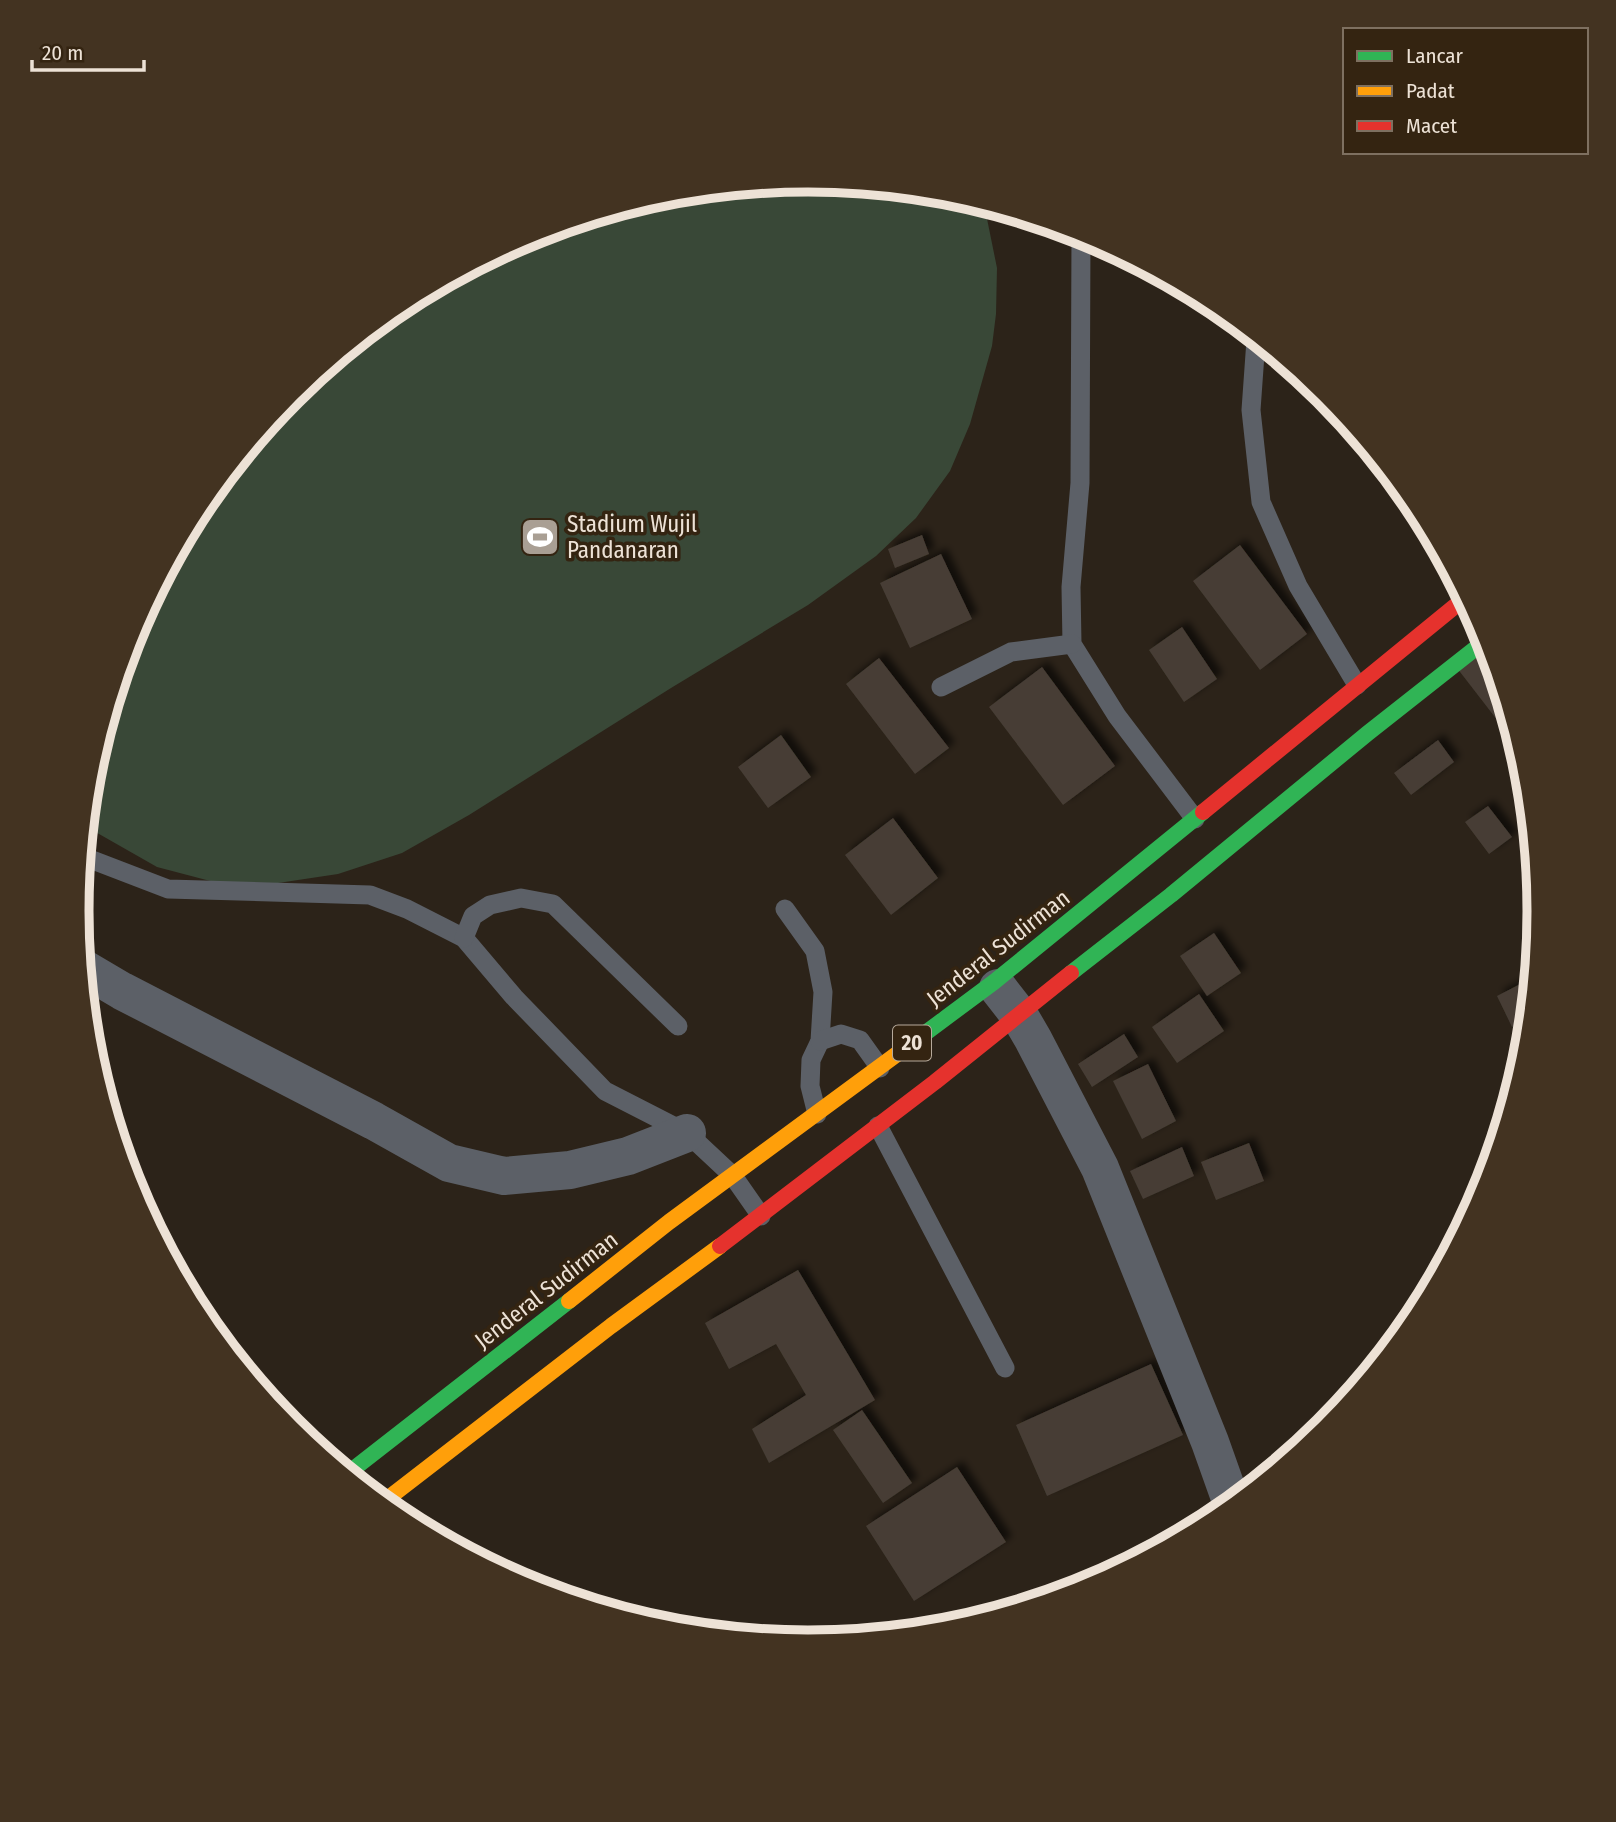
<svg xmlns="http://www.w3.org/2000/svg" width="1616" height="1822" viewBox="0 0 1616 1822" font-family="'Fira Sans Condensed',sans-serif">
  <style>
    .green { fill: #394837 }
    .building { fill: #463e35; filter: url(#shadow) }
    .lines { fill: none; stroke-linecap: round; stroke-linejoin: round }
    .lane { stroke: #5c6067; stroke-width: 19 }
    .street { stroke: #5c6067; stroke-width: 38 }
    .fast { stroke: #30b455; stroke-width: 16 }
    .slow { stroke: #ff9f0a; stroke-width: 16 }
    .jam { stroke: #e5322d; stroke-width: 16 }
    .labels { text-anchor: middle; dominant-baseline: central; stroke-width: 7; stroke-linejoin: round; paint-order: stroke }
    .shield { fill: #342411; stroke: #b6a99b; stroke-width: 2 }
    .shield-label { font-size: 21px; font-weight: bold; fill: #ede2d6 }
    .poi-label { font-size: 23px; fill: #ede2d6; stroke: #342411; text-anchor: start }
    .street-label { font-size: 23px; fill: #ede2d6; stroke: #342411 }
    .rim { fill: none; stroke: #ede2d6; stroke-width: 9 }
  </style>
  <defs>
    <filter id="shadow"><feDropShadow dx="6" dy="-6" stdDeviation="3.5" flood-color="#0009"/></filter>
  </defs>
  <rect width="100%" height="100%" fill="#2c2319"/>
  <!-- green -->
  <polygon class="green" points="808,180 951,194 984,204 997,268 996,314 992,346 970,424 950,471 916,518 876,556 808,605 671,688 469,815 402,853 338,874 278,883 214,882 157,867 85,826 91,768 133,631 200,505 291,394 402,303 529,235 666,194"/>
  <!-- building -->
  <g class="building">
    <polygon points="922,535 929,554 895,568 888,549"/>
    <polygon points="1240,545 1307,634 1260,670 1193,581"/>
    <polygon points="941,554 972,619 910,648 880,583"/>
    <polygon points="1182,627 1217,679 1184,702 1149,650"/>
    <polygon points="1489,648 1510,718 1501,725 1457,668"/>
    <polygon points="879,658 949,748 915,774 846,684"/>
    <polygon points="1042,667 1115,766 1063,805 989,707"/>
    <polygon points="781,735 811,777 768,808 738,767"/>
    <polygon points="1438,740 1454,762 1411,795 1394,773"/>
    <polygon points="1488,806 1512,837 1489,854 1465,822"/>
    <polygon points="893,818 938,878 891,915 845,855"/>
    <polygon points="1214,933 1241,973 1207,996 1180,956"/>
    <polygon points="1532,978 1528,1018 1512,1027 1497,996"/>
    <polygon points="1199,994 1224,1031 1177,1063 1152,1027"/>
    <polygon points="1124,1034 1138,1057 1092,1087 1078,1064"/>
    <polygon points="1148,1064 1176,1121 1142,1139 1113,1081"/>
    <polygon points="1249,1143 1264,1181 1216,1200 1201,1162"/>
    <polygon points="1182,1147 1194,1176 1143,1199 1130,1171"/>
    <polygon points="798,1270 875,1400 769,1463 752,1429 806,1395 776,1344 729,1369 705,1323"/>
    <polygon points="1151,1364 1183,1435 1047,1496 1016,1425"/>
    <polygon points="862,1410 912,1483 883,1503 833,1430"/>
    <polygon points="957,1467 1006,1542 914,1601 866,1526"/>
  </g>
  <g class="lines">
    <!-- lane -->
    <g class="lane">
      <polyline points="1081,234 1080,483 1071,587 1072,644 1117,716 1195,819"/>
      <polyline points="1258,339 1256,340 1251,410 1261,502 1298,586 1357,685"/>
      <polyline points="941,687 1011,652 1072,644"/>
      <polyline points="82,856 168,889 370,895 407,909 464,938 514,997 605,1091 687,1133 733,1176 761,1216"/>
      <polyline points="785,909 815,951 823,992 820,1041 811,1060 810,1086 817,1114"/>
      <polyline points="464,938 473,916 490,905 521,898 553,904 678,1026"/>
      <polyline points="820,1041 841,1034 860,1040 880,1068"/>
      <polyline points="878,1126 1005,1368"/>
    </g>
    <!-- street -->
    <g class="street">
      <polyline points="83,968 122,991 374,1121 449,1163 504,1176 570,1170 628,1156 687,1133"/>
      <polyline points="998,988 1019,1015 1033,1039 1100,1168 1210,1442 1232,1504"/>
    </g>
    <!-- fast -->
    <g class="fast">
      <polyline points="1071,973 1171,895 1368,733 1486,640"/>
      <polyline points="912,1043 994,982 1203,812"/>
      <polyline points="347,1474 569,1301"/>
    </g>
    <!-- slow -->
    <g class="slow">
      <polyline points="569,1301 669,1222 912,1043"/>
      <polyline points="382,1503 611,1326 720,1246"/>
    </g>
    <!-- jam -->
    <g class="jam">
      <polyline points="1203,812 1465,598"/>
      <polyline points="720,1246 935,1082 1071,973"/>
    </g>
  </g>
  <!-- icons -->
  <defs>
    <g id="stadium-square" transform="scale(2.0125)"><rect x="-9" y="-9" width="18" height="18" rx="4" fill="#a99f94" stroke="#342411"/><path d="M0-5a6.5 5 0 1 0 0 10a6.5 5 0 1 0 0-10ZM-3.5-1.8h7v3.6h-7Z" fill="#fff"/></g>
  </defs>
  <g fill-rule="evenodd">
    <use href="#stadium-square" x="540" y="537"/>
  </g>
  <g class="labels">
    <!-- shield labels -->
    <rect class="shield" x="893" y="1025.5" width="38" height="35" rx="5"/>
    <g class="shield-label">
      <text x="912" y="1043">20</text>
    </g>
    <!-- poi labels -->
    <g class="poi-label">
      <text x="567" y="524">Stadium Wujil<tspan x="567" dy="26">Pandanaran</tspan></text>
    </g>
    <!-- street labels -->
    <g class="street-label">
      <text transform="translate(998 948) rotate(-38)">Jenderal Sudirman</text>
      <text transform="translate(546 1290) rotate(-38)">Jenderal Sudirman</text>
    </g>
  </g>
  <!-- crop -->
  <path d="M0 0H1616V1822H0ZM89 911a719 719 0 1 1 1438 0a719 719 0 1 1-1438 0Z" fill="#433321" fill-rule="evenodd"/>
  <path class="rim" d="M89 911a719 719 0 1 1 1438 0a719 719 0 1 1-1438 0Z"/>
  <!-- legend -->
  <rect x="1343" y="28" width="245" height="126" fill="#342411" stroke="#7e7060" stroke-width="2"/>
  <rect x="1357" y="51" width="35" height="10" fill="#30b455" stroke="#7e7060" stroke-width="2"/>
  <text x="1406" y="63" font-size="21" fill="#ede2d6">Lancar</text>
  <rect x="1357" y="86" width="35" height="10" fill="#ff9f0a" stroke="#7e7060" stroke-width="2"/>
  <text x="1406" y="98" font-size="21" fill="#ede2d6">Padat</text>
  <rect x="1357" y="121" width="35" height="10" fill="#e5322d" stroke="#7e7060" stroke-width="2"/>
  <text x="1406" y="133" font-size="21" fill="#ede2d6">Macet</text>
  <!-- scale -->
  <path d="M32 60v10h112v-10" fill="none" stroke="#ede2d6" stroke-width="3.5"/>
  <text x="42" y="60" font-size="21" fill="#ede2d6" stroke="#342411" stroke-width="5" paint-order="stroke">20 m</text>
</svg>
